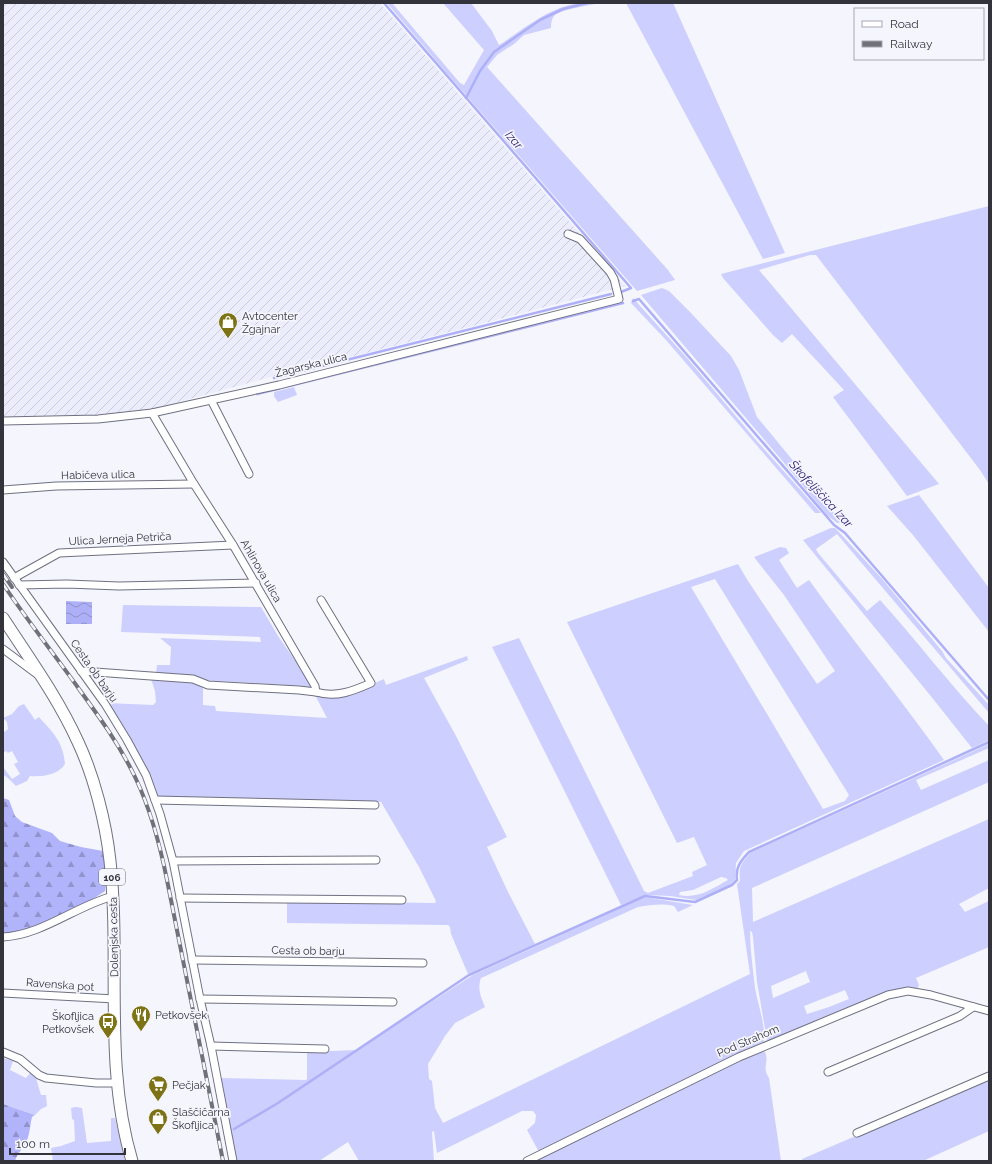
<svg xmlns="http://www.w3.org/2000/svg" width="992" height="1164" viewBox="0 0 992 1164" font-family="Raleway,sans-serif">
  <style>
    .industrial { fill: url(#industrial-furrows) }
    .grass { fill: #cdcffe; fill-rule: evenodd }
    .forest { fill: url(#forest-firs) }
    .water { fill: url(#water-waves) }
    .lines { fill: none; stroke-linecap: round; stroke-linejoin: round }
    .stream { stroke: #aeb0f7; stroke-width: 2.5 }
    .street-casing { stroke: #6f7081; stroke-width: 9 }
    .primary-casing { stroke: #6f7081; stroke-width: 13 }
    .street { stroke: #fff; stroke-width: 7 }
    .primary { stroke: #fff; stroke-width: 11 }
    .rail-casing { stroke: #717179; stroke-width: 4 }
    .rail { stroke: #f5f5fd; stroke-width: 2.5; stroke-dasharray: 8; stroke-linecap: butt }
    .labels { text-anchor: middle; dominant-baseline: central; stroke-width: 3.5; stroke-linejoin: round; paint-order: stroke }
    .shield { fill: #f5f5fd; stroke: #6d6d75; stroke-width: 1 }
    .shield-label { font-size: 10px; font-weight: bold; fill: #33333b }
    .poi-label { font-size: 11px; fill: #33333b; stroke: #f5f5fd; text-anchor: start }
    .street-label { font-size: 11px; fill: #33333b; stroke: #f5f5fd }
    .water-label { font-size: 12px; font-style: italic; fill: #302575; stroke: #f5f5fd }
  </style>
  <defs>
    <pattern id="industrial-furrows" width="10" height="10" patternUnits="userSpaceOnUse"><rect width="10" height="10" fill="#ebecfc"/><path d="M-1 1l2-2M0 10L10 0M9 11l2-2" fill="none" stroke="#cacbd9"/></pattern>
    <pattern id="forest-firs" width="22" height="20" patternUnits="userSpaceOnUse"><rect width="22" height="20" fill="#b2b4fb"/><path d="M5 1l3.5 6h-7zM16 11l3.5 6h-7z" fill="#9193cc"/></pattern>
    <pattern id="water-waves" width="16" height="10" patternUnits="userSpaceOnUse"><rect width="16" height="10" fill="#aeb0f7"/><path d="M0 5q4-4 8 0t8 0" fill="none" stroke="#8e90c9"/></pattern>
  </defs>
  <rect width="100%" height="100%" fill="#f5f5fd"/>
  <!-- industrial -->
  <polygon class="industrial" points="3,3 380,3 625,286 477,325 274,376 149,410 113,415 3,417"/>
  <!-- grass -->
  <g class="grass">
    <path d="M387,3H392L460,83L464,85L484,50L443,3H471L492,31L499,45C524,29 550,6 581,3C588,2 596,3 603,3C594,4 558,10 554,16C551,20 551,24 551,28L524,35L514,44L497,55L487,67L668,270L675,280L637,291L444,70Z"/>
    <polygon points="626,3 673,3 785,253 763,259"/>
    <polygon points="989,206 989,484 980,470 816,255 810,255 759,270 939,484 907,496 833,397 844,390 792,334 782,343 773,335 723,278 721,274"/>
    <path d="M662,288L669,291L690,312L731,356L739,370L757,417L804,474L834,513C839,518 842,520 850,520L843,522L837,523L827,515L780,458L641,295Z"/>
    <polygon points="633,298 687,358 756,440 821,513 815,513 666,340 631,303"/>
    <polygon points="294,387 297,395 278,402 274,396 274,392"/>
    <polygon points="919,495 989,588 989,632 913,535 887,506"/>
    <path d="M831,528H835L838,531L883,580L942,651L946,658L989,705V713L837,534L816,549L818,553L867,611L880,600C917,641 951,686 989,726V740L972,748L930,695L803,540Z"/>
    <path d="M780,547L786,548L789,553L779,560L797,588L809,580C853,641 901,699 944,760L744,851L736,863L735,880L731,884L724,888L696,900L670,896L646,895L621,905L559,780L492,647L519,638L644,891L648,893L693,876L692,872L707,865L694,837L677,843L567,622L738,564L748,581L817,684L835,671L784,595L754,557ZM715,579L849,795L845,801L823,809L773,724L691,587ZM721,877L726,878L728,880C712,889 698,899 679,895L680,892L693,890Z"/>
    <polygon points="123,605 261,607 278,636 308,679 312,686 310,688 303,686 201,680 156,674 157,665 170,665 171,647 160,638 261,642 260,637 121,632"/>
    <polygon points="467,656 468,660 424,678 456,736 507,837 487,847 508,892 535,944 468,974 451,934 450,927 448,925 287,923 287,901 435,903 436,901 419,867 381,802 162,798 158,796 148,773 107,703 153,705 156,702 155,691 151,679 193,682 203,688 203,705 215,706 216,711 327,718 315,695 368,686 384,679 386,685"/>
    <path d="M24,704L35,720L39,717C53,733 63,741 65,764C58,775 42,777 30,776L27,781L16,786L7,777L3,775V767L12,779L20,774L14,764L18,762L12,751L8,753L6,751L3,753V733L8,729L7,722L3,718L12,714L19,706Z"/>
    <path d="M989,744V748L916,780L921,790L989,760V782L752,888L753,922L989,819V888L959,904L965,912L989,901V947L916,978L919,985L917,989L903,988L887,992L769,1041L767,1040L757,982L753,937L752,932L750,931C750,950 753,969 755,988C757,1000 768,1034 763,1043L742,1051L539,1152L527,1130L535,1123L536,1115L533,1111H522L437,1153L434,1131L432,1132L434,1161H359L348,1142L319,1161H237L219,1078L306,1080L307,1079V1052L357,1050L473,975L645,897L693,905L678,912L674,906C661,903 651,905 638,907L481,978C477,989 481,997 485,1007L455,1023L445,1036L428,1064L429,1079L432,1081L435,1108L443,1123L750,974L737,884L740,881C739,865 740,866 750,853ZM806,971L810,982L773,998L771,986ZM845,990L849,999L829,1007L807,1014L804,1006Z"/>
    <path d="M763,1050C770,1056 764,1065 766,1072C767,1075 768,1076 769,1078L781,1161H532L700,1078Z"/>
    <polygon points="3,1058 13,1061 10,1070 26,1078 31,1072 36,1078 41,1095 46,1095 47,1106 41,1109 35,1115 3,1104"/>
    <polygon points="989,1079 989,1131 923,1161 803,1161 802,1159"/>
    <polygon points="76,1107 82,1108 87,1143 111,1141 111,1118 115,1118 125,1161 53,1161 51,1148 61,1146 75,1141 74,1120 72,1119 71,1108"/>
  </g>
  <!-- forest -->
  <g class="forest">
    <polygon points="3,798 9,800 15,816 22,822 52,833 60,841 81,847 103,851 106,878 105,891 84,905 25,932 3,935"/>
    <path d="M3,1104L35,1115L32,1117C30,1125 30,1135 26,1142C22,1150 18,1152 15,1161H3Z"/>
  </g>
  <!-- water -->
  <polygon class="water" points="66,601 92,602 92,624 66,624"/>
  <g class="lines">
    <!-- stream -->
    <g class="stream">
      <polyline points="384,3 631,288 621,292"/>
      <polyline points="466,98 480,71 494,52 540,20 563,9 587,3"/>
      <polyline points="633,301 639,299 822,511 834,525 845,533 989,700"/>
      <polyline points="274,378 611,294"/>
      <polyline points="257,394 623,303"/>
      <path d="M234,1129L278,1103L469,975L645,896L695,902L732,885L737,880C735,867 741,861 749,852L989,742"/>
    </g>
    <!-- street casing -->
    <g class="street-casing">
      <g id="street">
        <polyline points="211,400 249,474"/>
        <path d="M152,413L194,484L233,545L315,686L316,692C336,698 353,691 371,683L321,600"/>
        <polyline points="3,421 98,419 152,413 279,385 619,299 614,279 610,272 580,239 568,234"/>
        <polyline points="3,490 56,486 194,484"/>
        <polyline points="3,562 105,704 127,740 146,775 160,814 173,861 200,999 211,1046 233,1161"/>
        <polyline points="14,578 59,553 233,545"/>
        <polyline points="19,585 67,584 119,586 256,583"/>
        <polyline points="3,649 38,675"/>
        <polyline points="81,671 193,679 208,685 299,690 316,692"/>
        <polyline points="155,800 375,805"/>
        <polyline points="173,861 376,860"/>
        <polyline points="180,898 402,900"/>
        <path d="M3,937C42,935 76,906 113,896"/>
        <polyline points="192,960 423,963"/>
        <polyline points="3,993 115,999"/>
        <polyline points="200,999 393,1002"/>
        <polyline points="211,1046 325,1049"/>
        <polyline points="3,1052 20,1059 39,1075 46,1078 96,1083 118,1083"/>
        <polyline points="828,1072 960,1016 973,1007"/>
        <polyline points="857,1133 989,1076"/>
        <polyline points="527,1161 739,1057 888,995 908,991 931,995 989,1011"/>
      </g>
    </g>
    <!-- primary casing -->
    <g class="primary-casing">
      <path id="primary" d="M3,618C29,658 58,698 78,742C94,776 106,823 110,861C121,960 103,1064 132,1161"/>
    </g>
    <!-- street -->
    <use href="#street" class="street"/>
    <!-- primary -->
    <use href="#primary" class="primary"/>
    <!-- rail casing -->
    <g class="rail-casing">
      <g id="rail">
        <polyline points="3,574 12,587"/>
        <path d="M3,584C27,620 54,654 79,689C100,718 121,747 136,779C151,811 160,845 167,880L223,1161"/>
      </g>
    </g>
    <!-- rail -->
    <use href="#rail" class="rail"/>
  </g>
  <!-- icons -->
  <defs>
    <g id="shop-pin" transform="scale(1)"><path d="M0 17L-7.5 6A9.5 9.5 0 1 1 7.5 6Z" fill="#7d7214" stroke="#f5f5fd"/><path d="M-5-2.5h2.3a2.7 3.5 0 0 1 5.4 0H5L5.5 6h-11ZM-1.5-2.5h3a1.5 2.3 0 0 0-3 0Z" fill="#fff"/></g>
    <g id="restaurant-pin" transform="scale(1)"><path d="M0 17L-7.5 6A9.5 9.5 0 1 1 7.5 6Z" fill="#7d7214" stroke="#f5f5fd"/><path d="M-5-6h1v4h1v-4h1v4h1v-4h1v5L-1.5 .5V6h-2V.5L-5-1ZM5-6V6H3V1.5H1.5Q1.5-4 5-6Z" fill="#fff"/></g>
    <g id="bus-pin" transform="scale(1)"><path d="M0 17L-7.5 6A9.5 9.5 0 1 1 7.5 6Z" fill="#7d7214" stroke="#f5f5fd"/><path d="M-5-6H5V4H4V6H2V4H-2V6H-4V4H-5ZM-3.5-4V0h7V-4ZM-3.5 1.2v1.5H-2V1.2ZM2 1.2v1.5H3.5V1.2Z" fill="#fff"/></g>
    <g id="supermarket-pin" transform="scale(1)"><path d="M0 17L-7.5 6A9.5 9.5 0 1 1 7.5 6Z" fill="#7d7214" stroke="#f5f5fd"/><path d="M-6-5.5h2.5l.6 2H6L4.5 2H-2.5L-4.4-4H-6ZM-1.5 3.2a1.3 1.3 0 1 0 .1 0ZM3 3.2a1.3 1.3 0 1 0 .1 0Z" fill="#fff"/></g>
  </defs>
  <g fill-rule="evenodd">
    <use href="#shop-pin" x="228" y="322"/>
    <use href="#restaurant-pin" x="141" y="1015"/>
    <use href="#bus-pin" x="108" y="1022"/>
    <use href="#supermarket-pin" x="158" y="1085"/>
    <use href="#shop-pin" x="158" y="1118"/>
  </g>
  <g class="labels">
    <!-- shield labels -->
    <rect class="shield" x="99" y="869" width="26" height="16" rx="3"/>
    <g class="shield-label">
      <text x="112" y="877">106</text>
    </g>
    <!-- poi labels -->
    <g class="poi-label">
      <text x="242" y="316">Avtocenter<tspan x="242" dy="13">Žgajnar</tspan></text>
      <text x="155" y="1015">Petkovšek</text>
      <text x="94" y="1016" text-anchor="end">Škofljica<tspan x="94" dy="13">Petkovšek</tspan></text>
      <text x="172" y="1085">Pečjak</text>
      <text x="172" y="1112">Slaščičarna<tspan x="172" dy="13">Škofljica</tspan></text>
    </g>
    <!-- street labels -->
    <g class="street-label">
      <text transform="translate(311 365) rotate(-14)">Žagarska ulica</text>
      <text transform="translate(98 475) rotate(-1)">Habičeva ulica</text>
      <text transform="translate(120 539) rotate(-3)">Ulica Jerneja Petriča</text>
      <text transform="translate(261 571) rotate(60)">Ahlinova ulica</text>
      <text transform="translate(94 671) rotate(55)">Cesta ob barju</text>
      <text transform="translate(114 937) rotate(-91)">Dolenjska cesta</text>
      <text transform="translate(308 951) rotate(1)">Cesta ob barju</text>
      <text transform="translate(60 985) rotate(4)">Ravenska pot</text>
      <text transform="translate(748 1041) rotate(-23)">Pod Strahom</text>
    </g>
    <!-- water labels -->
    <g class="water-label">
      <text transform="translate(514 140) rotate(49)">Izar</text>
      <text transform="translate(821 494) rotate(47)">Škofeljščica Izar</text>
    </g>
  </g>
  <!-- border -->
  <rect width="992" height="1164" fill="none" stroke="#33333b" stroke-width="8"/>
  <!-- legend -->
  <rect x="854" y="8" width="130" height="52" fill="#f5f5fd" stroke="#a7a7af"/>
  <rect x="862" y="21" width="20" height="6" fill="#ffffff" stroke="#a7a7af"/>
  <text x="890" y="28" font-size="12" fill="#33333b">Road</text>
  <rect x="862" y="41" width="20" height="6" fill="#717179" stroke="#a7a7af"/>
  <text x="890" y="48" font-size="12" fill="#33333b">Railway</text>
  <!-- scale -->
  <path d="M10 1148v6h115v-6" fill="none" stroke="#33333b" stroke-width="2"/>
  <text x="16" y="1148" font-size="12" fill="#33333b" stroke="#f5f5fd" stroke-width="3" paint-order="stroke">100 m</text>
</svg>
